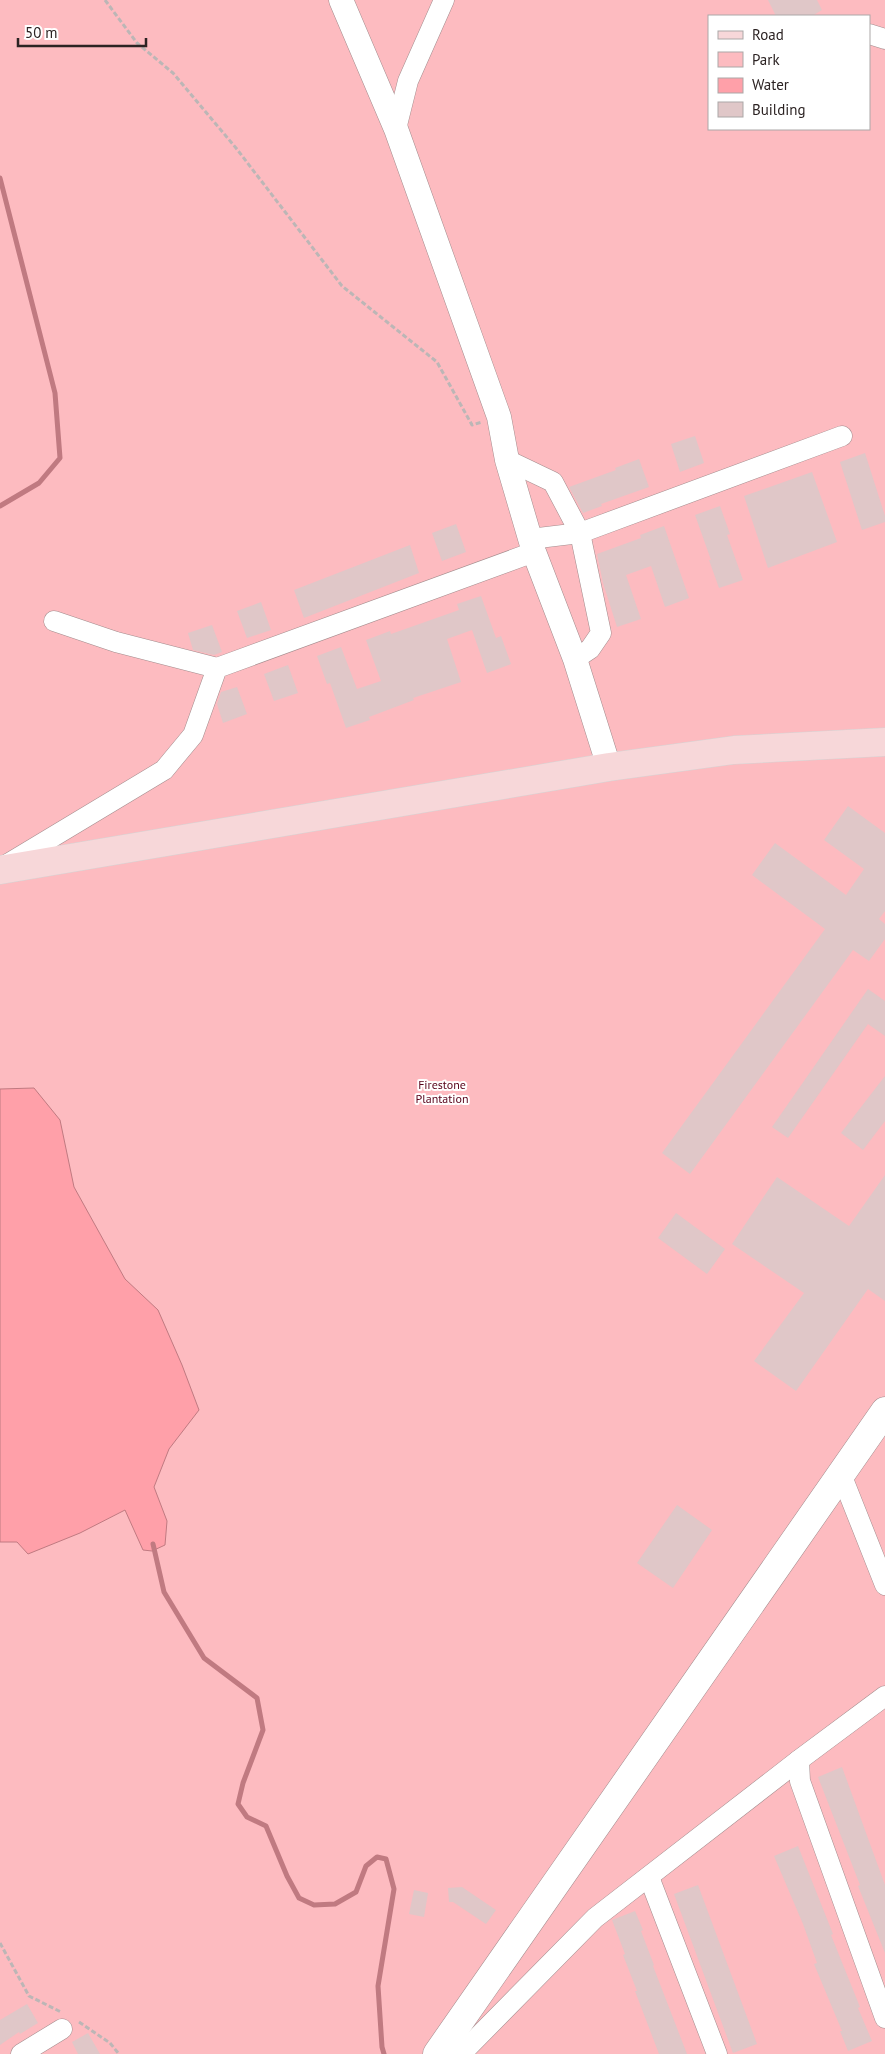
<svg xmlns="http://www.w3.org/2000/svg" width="885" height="2054" viewBox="0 0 885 2054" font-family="'PT Sans',sans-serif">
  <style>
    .green { fill: #fdbbc0; fill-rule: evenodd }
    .water { fill: #ffa0a9; stroke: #c07a81 }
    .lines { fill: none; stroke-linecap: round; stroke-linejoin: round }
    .stream { stroke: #c07a81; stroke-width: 5 }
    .building { fill: #e0c7c8 }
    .minor-casing { stroke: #a38c8d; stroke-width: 21 }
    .tertiary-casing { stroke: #a38c8d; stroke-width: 25 }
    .secondary-casing { stroke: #a38c8d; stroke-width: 29 }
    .primary-casing { stroke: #d5d3d3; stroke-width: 29 }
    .path { stroke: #bcb6b6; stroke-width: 3; stroke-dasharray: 5 2.5; stroke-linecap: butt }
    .minor { stroke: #fff; stroke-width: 20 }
    .tertiary { stroke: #fff; stroke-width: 24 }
    .secondary { stroke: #fff; stroke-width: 28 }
    .primary { stroke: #f7d7d9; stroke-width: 28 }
    .labels { text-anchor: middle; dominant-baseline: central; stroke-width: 4; stroke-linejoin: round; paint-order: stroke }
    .park-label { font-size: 12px; fill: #59041b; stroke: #fff }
  </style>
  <rect width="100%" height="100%" fill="#fcf7f7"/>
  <!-- green -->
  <path class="green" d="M0,0H885V2054H0ZM709,16H869V129H709Z"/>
  <!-- water -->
  <polygon class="water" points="34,1088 60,1120 74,1187 125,1279 158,1310 182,1365 199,1410 169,1449 154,1487 167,1521 165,1545 152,1551 143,1550 125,1510 80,1533 28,1554 17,1542 0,1542 0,1089"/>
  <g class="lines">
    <!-- stream -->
    <g class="stream">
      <polyline points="0,178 55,393 60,458 39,483 0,506"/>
      <polyline points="153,1544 164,1592 204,1658 257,1698 263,1730 243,1783 238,1804 247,1817 266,1826 287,1876 299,1898 314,1905 335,1904 356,1892 366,1866 377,1857 386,1859 394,1889 378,1986 382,2047 384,2054"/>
    </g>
  </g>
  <!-- building -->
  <g class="building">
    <polygon points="768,0 817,0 822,10 812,16 776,16"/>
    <polygon points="695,436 704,463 680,472 671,444"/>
    <polygon points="865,453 885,516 885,522 862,530 840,462"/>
    <polygon points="639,459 649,487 601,504 602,506 583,513 569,487 616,470 615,468"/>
    <polygon points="812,472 837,542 768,568 744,496"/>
    <polygon points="720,506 730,534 727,535 743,580 719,588 709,560 711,560 695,515"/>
    <polygon points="456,524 466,552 442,561 432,533"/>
    <polygon points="664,526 689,598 665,607 651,566 626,575 641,619 617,627 603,583 597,554 641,538 640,535"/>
    <polygon points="410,545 419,573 304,618 294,590"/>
    <polygon points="481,596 496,638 501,636 511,664 487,673 472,630 447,639 461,682 413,698 414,700 369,717 370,720 346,728 330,683 327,684 317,656 341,647 357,689 381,681 366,640 390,631 391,634 459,610 457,604"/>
    <polygon points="261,602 271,630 247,638 237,611"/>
    <polygon points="212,625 222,652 214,655 193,650 188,633"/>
    <polygon points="288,665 298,693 274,701 264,674"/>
    <polygon points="237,687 247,714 223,723 217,704 221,692"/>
    <polygon points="848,806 885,833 885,911 879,919 885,924 885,939 869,961 853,950 690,1174 662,1153 825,929 752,875 775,843 846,895 864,869 824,840"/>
    <polygon points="868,989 885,1001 885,1036 868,1024 788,1138 772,1127"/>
    <polygon points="885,1076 885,1121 863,1150 841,1133"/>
    <polygon points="885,1175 885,1301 868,1289 796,1391 754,1361 804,1293 732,1244 777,1177 849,1226"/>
    <polygon points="676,1213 725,1249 707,1274 658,1238"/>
    <polygon points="677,1505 712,1530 673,1588 637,1563"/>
    <polygon points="842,1767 885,1885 885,1953 858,1886 860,1885 818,1777"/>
    <polygon points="798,1846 833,1934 831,1935 860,2007 858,2008 872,2041 848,2051 840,2031 842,2031 814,1964 817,1963 803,1924 774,1856"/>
    <polygon points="698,1885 757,2044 733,2053 674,1894"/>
    <polygon points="462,1887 496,1910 486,1924 453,1902 449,1902 448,1888"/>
    <polygon points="414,1890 428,1893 424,1917 409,1914"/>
    <polygon points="635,1911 643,1930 641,1931 654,1965 653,1966 687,2054 659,2054 635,1991 637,1991 623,1955 625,1954 612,1920"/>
    <polygon points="27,2004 38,2023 20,2034 19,2032 0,2045 0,2020"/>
    <polygon points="88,2033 100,2054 78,2054 72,2042"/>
  </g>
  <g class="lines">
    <!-- minor casing -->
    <g class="minor-casing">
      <g id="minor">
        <polyline points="869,34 885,39"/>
        <polyline points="396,129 408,81 444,0"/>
        <polyline points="507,460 553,482 580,533 601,633 590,649 575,659"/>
        <polyline points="530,539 580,533 842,436"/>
        <polyline points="54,621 116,642 217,668"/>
        <polyline points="6,865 164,770 193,735 217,668 534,552"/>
        <polyline points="841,1474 885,1585"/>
        <polyline points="799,1760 800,1781 885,2018"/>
        <polyline points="649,1877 717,2054"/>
        <polyline points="21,2054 62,2029"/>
        <polyline points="461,2054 595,1918 799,1760 885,1696"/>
      </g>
    </g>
    <!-- tertiary casing -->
    <g class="tertiary-casing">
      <polyline id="tertiary" points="341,0 396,129 499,417 507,460 534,552 575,659 609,767"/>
    </g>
    <!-- secondary casing -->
    <g class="secondary-casing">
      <polyline id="secondary" points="437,2054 885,1411"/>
    </g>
    <!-- primary casing -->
    <g class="primary-casing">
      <polyline id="primary" points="0,870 609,767 734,750 885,742"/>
    </g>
    <!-- path -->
    <g class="path">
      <polyline points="105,0 137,43 173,73 236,148 342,286 437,362 472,425 482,422"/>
      <polyline points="0,1943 29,1996 61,2012"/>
      <polyline points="79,2022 110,2043 119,2054"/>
    </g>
    <!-- minor -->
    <use href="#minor" class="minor"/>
    <!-- tertiary -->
    <use href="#tertiary" class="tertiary"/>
    <!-- secondary -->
    <use href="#secondary" class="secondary"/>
    <!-- primary -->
    <use href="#primary" class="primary"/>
  </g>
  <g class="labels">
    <!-- park labels -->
    <g class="park-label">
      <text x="442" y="1084">Firestone<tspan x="442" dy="14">Plantation</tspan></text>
    </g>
  </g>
  <!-- legend -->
  <rect x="708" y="15" width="162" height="115" fill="#ffffff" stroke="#aba7a7"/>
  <rect x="718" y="31" width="25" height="8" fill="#f7d7d9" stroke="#aba7a7"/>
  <text x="752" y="40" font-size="15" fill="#2c2323">Road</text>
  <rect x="718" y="52" width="25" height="15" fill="#fdbbc0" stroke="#aba7a7"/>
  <text x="752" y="65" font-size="15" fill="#2c2323">Park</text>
  <rect x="718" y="78" width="25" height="15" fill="#ffa0a9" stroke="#aba7a7"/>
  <text x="752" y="90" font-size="15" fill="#2c2323">Water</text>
  <rect x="718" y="102" width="25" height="15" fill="#e0c7c8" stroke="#aba7a7"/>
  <text x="752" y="115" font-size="15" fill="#2c2323">Building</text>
  <!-- scale -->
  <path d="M18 38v8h128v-8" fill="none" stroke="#2c2323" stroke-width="2.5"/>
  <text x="25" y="38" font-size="15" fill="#2c2323" stroke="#ffffff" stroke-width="4" paint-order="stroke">50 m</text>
</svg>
